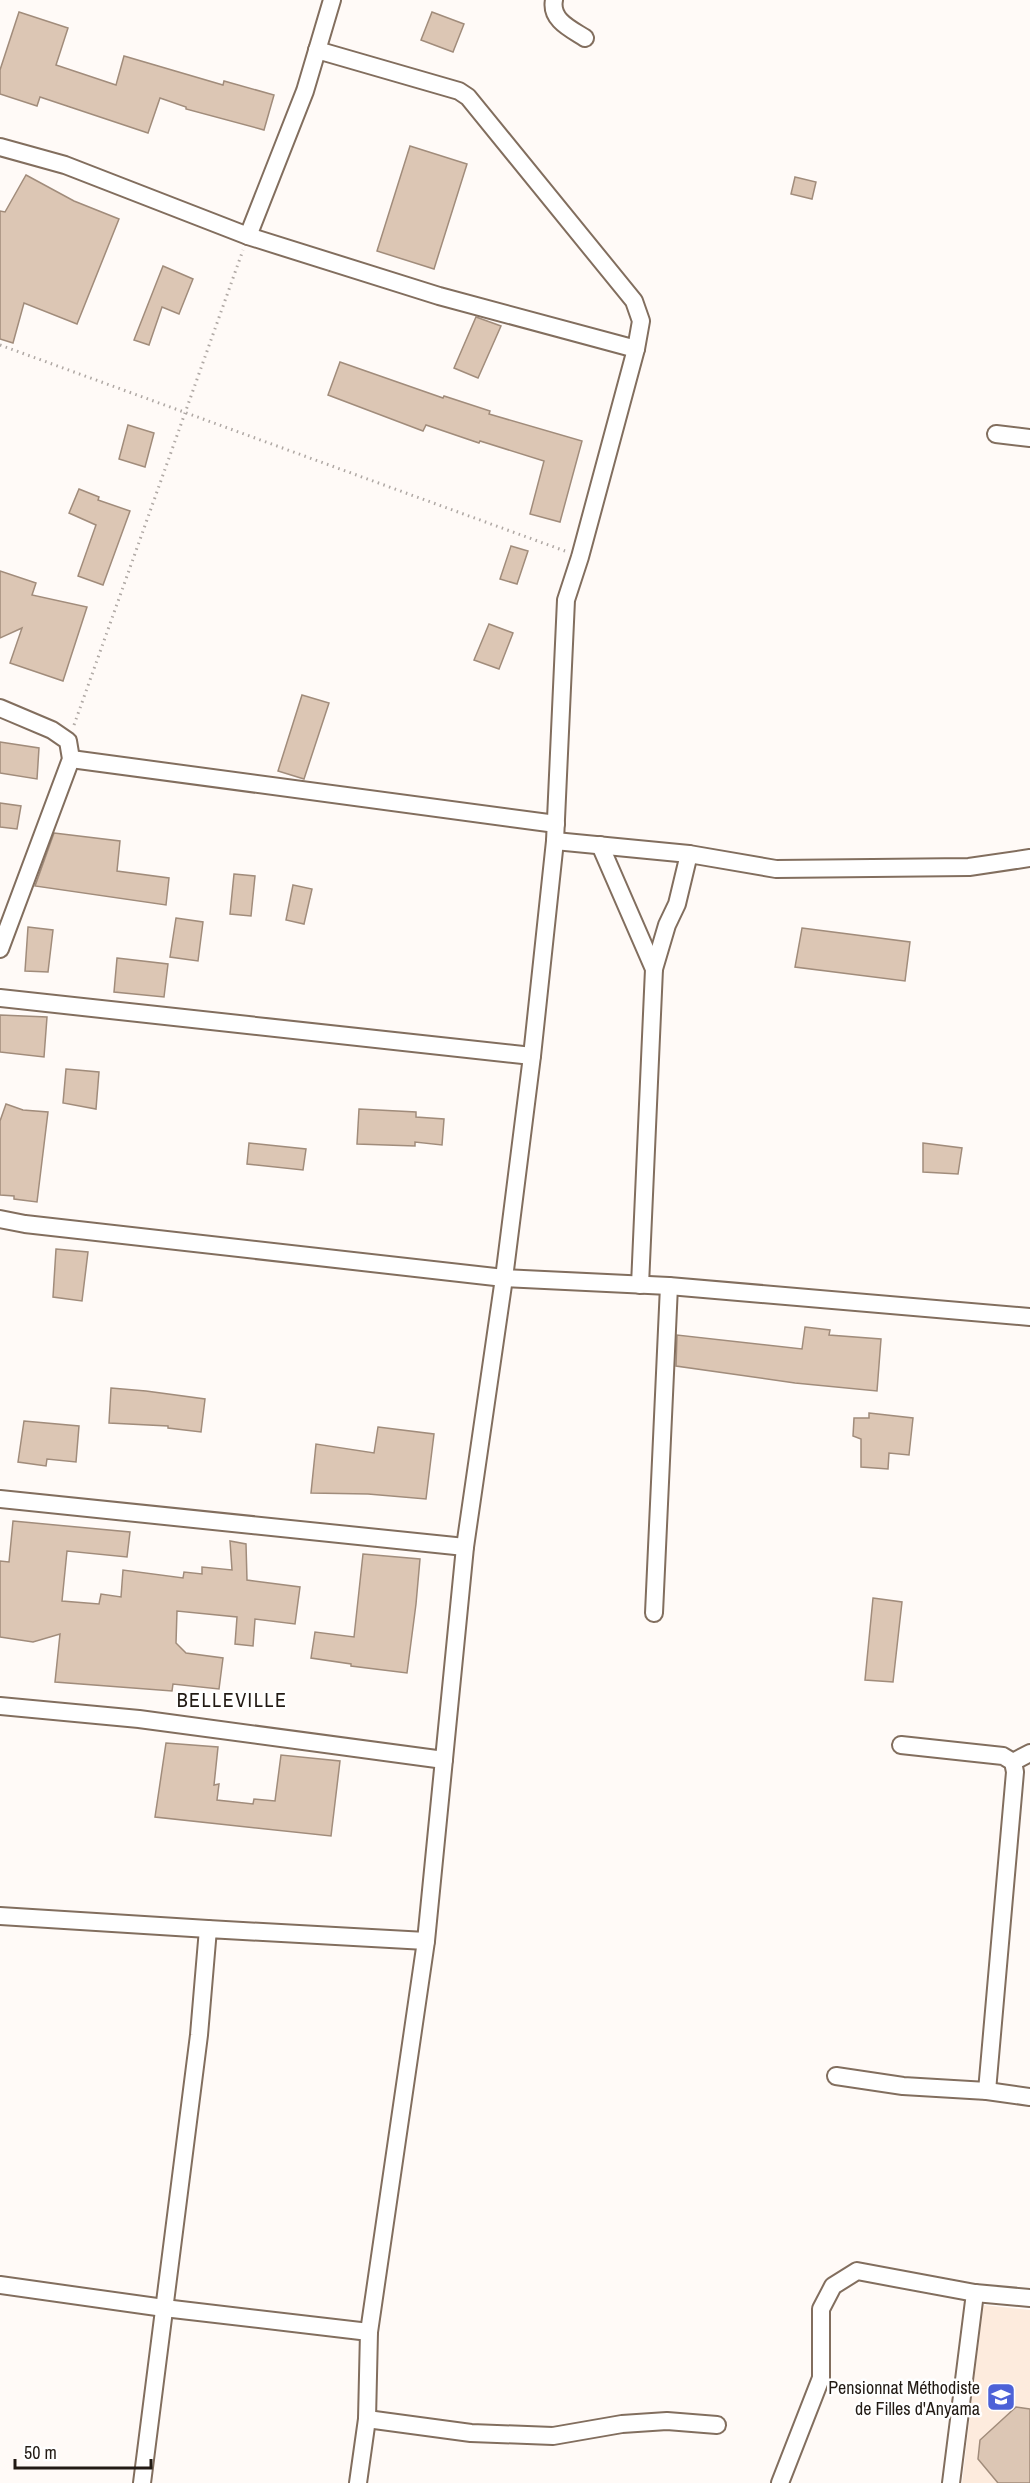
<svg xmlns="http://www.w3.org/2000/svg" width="1030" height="2483" viewBox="0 0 1030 2483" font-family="'Archivo Narrow',sans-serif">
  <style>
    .built { fill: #fdebdd }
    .building { fill: #dcc6b4; stroke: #a18c7b; stroke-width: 1.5 }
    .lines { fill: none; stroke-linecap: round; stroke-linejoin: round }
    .minor-casing { stroke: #826e5e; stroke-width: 20 }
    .path { stroke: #afa8a4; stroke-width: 3; stroke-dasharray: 1.5 4.5; stroke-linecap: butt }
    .minor { stroke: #fff; stroke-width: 16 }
    .labels { text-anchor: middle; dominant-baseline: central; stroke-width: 5; stroke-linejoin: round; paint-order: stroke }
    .poi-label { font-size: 18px; fill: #221a14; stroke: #fff; text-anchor: end }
    .neighbourhood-label { font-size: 20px; letter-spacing: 1.5px; fill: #221a14; stroke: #fff }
  </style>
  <rect width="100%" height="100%" fill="#fffaf7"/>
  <!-- built -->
  <polygon class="built" points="983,2305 1030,2310 1030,2483 962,2483"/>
  <!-- building -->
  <g class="building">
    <polygon points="19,12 68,28 56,65 116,85 124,56 223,85 224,81 274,95 264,130 186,109 186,107 160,98 148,133 40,97 37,106 0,94 0,70"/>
    <polygon points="432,12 464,24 453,52 421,40"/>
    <polygon points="410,146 467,164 434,269 377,251"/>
    <polygon points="26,175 74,201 119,219 77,324 24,303 13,343 0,339 0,211 5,212"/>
    <polygon points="795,177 816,182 812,199 791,194"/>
    <polygon points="163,266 193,279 179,314 162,307 149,345 134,340"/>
    <polygon points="476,317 501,326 478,378 454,368"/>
    <polygon points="340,362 443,398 444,396 490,411 489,414 582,441 560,522 530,514 544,461 480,441 479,443 426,425 423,431 328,395"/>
    <polygon points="128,425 154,433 145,467 119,459"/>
    <polygon points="79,489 99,497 98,500 130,511 103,585 78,576 96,525 69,513"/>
    <polygon points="511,546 528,551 517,584 500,579"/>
    <polygon points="0,571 36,583 32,595 87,607 63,681 10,663 22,628 0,638"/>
    <polygon points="489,624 513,633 499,669 474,660"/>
    <polygon points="302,695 329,703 304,779 278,771"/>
    <polygon points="0,742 39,748 37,779 0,773"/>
    <polygon points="0,803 21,806 17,829 0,827"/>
    <polygon points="54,833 120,841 117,871 169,878 166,905 35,886"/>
    <polygon points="234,874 255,876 251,916 230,914"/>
    <polygon points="293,885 312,889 304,924 286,920"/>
    <polygon points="176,918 203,922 198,961 170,957"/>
    <polygon points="28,927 53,930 48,972 25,971"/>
    <polygon points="802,928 910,942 905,981 795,967"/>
    <polygon points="117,958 168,964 164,997 114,992"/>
    <polygon points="0,1015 47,1017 44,1057 0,1052"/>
    <polygon points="66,1069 99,1072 96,1109 63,1103"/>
    <polygon points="6,1104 23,1110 48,1112 37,1202 14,1199 14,1196 0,1195 0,1121"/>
    <polygon points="359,1109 416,1112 416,1117 444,1119 442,1145 415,1142 415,1146 357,1144"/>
    <polygon points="249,1143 306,1149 303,1170 247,1164"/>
    <polygon points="923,1143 962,1148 958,1174 923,1172"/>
    <polygon points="56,1249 88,1252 82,1301 53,1297"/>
    <polygon points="805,1327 830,1330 829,1335 881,1339 877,1391 795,1383 676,1366 677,1335 802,1349"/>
    <polygon points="111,1388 146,1391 205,1399 201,1432 168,1428 168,1426 109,1423"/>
    <polygon points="869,1413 913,1418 909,1455 889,1453 888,1469 861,1467 861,1439 853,1436 854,1418 869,1418"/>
    <polygon points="24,1421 79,1426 76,1462 47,1459 46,1466 18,1462"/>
    <polygon points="378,1427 434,1434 426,1499 368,1494 311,1493 316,1444 374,1453"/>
    <polygon points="13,1521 130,1532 127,1557 67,1551 62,1601 99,1604 101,1594 121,1597 123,1570 183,1578 184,1572 202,1574 202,1567 232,1570 230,1541 246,1544 247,1580 300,1587 295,1624 255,1619 253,1646 235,1644 237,1617 177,1611 176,1643 186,1653 223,1658 219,1689 173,1684 172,1691 55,1682 60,1634 33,1642 0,1637 0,1561 9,1562"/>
    <polygon points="363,1554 420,1559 416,1604 407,1673 351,1666 351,1664 311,1658 315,1632 354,1637"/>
    <polygon points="873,1598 902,1602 893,1682 865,1680"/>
    <polygon points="166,1743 218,1747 214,1785 219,1784 217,1800 253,1804 254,1799 275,1801 281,1755 340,1761 331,1836 155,1817"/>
    <polygon points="1016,2407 1030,2409 1030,2483 998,2483 978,2459 980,2440"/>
  </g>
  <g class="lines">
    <!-- minor casing -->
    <g class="minor-casing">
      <g id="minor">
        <path d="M554,0C550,20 571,29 585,38"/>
        <polyline points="317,50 459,91 468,97 634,301 641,321 636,349 580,557 566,600 555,841 532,1056 504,1278 465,1547 426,1941 369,2332 367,2419 358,2483"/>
        <polyline points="0,147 65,165 248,236 439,296 636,349"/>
        <polyline points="248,236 305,91 332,0"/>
        <polyline points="996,434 1030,438"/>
        <polyline points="0,708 52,730 68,741 71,759 0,949"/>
        <polyline points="71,759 556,824"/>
        <polyline points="555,841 689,854 776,869 969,867 1030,858"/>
        <polyline points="600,845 654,969 640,1285"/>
        <polyline points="654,969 667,925 677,904 689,854"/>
        <polyline points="0,998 532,1056"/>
        <polyline points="0,1219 25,1224 504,1278 669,1286 1030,1317"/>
        <polyline points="0,1499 465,1547"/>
        <polyline points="654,1613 669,1286"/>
        <polyline points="0,1706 139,1719 444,1760"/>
        <polyline points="901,1745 1003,1756 1013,1762 1015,1772 987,2091"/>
        <polyline points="1013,1762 1030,1753"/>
        <polyline points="0,1916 208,1929"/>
        <polyline points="836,2076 903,2086 987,2091 1030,2097"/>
        <polyline points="0,2285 164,2308 369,2332"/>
        <polyline points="367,2419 471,2433 553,2436 622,2424 667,2421 717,2425"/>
        <polyline points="142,2483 199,2035 208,1929 426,1941"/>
        <polyline points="780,2483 821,2378 821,2309 833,2286 857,2271 975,2293 1030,2298"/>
        <polyline points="951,2483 975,2293"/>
      </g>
    </g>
    <!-- path -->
    <g class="path">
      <polyline points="0,345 565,551"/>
      <polyline points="74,725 243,250"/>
    </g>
    <!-- minor -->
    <use href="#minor" class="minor"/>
  </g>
  <!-- icons -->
  <defs>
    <g id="school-square" transform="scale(1.5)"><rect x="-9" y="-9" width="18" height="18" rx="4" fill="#4d62d7" stroke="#fff"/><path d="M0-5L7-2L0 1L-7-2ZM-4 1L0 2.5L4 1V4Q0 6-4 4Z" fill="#fff"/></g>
  </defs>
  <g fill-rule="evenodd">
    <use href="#school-square" x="1001" y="2397"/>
  </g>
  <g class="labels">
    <!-- poi labels -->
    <g class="poi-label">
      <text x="980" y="2387">Pensionnat Méthodiste<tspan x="980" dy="21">de Filles d'Anyama</tspan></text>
    </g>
    <!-- neighbourhood labels -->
    <g class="neighbourhood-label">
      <text x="232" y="1699">BELLEVILLE</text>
    </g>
  </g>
  <!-- scale -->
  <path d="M15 2459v9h136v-9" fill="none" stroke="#221a14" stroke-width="3"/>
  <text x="24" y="2459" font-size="18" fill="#221a14" stroke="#ffffff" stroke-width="4.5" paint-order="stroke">50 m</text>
</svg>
